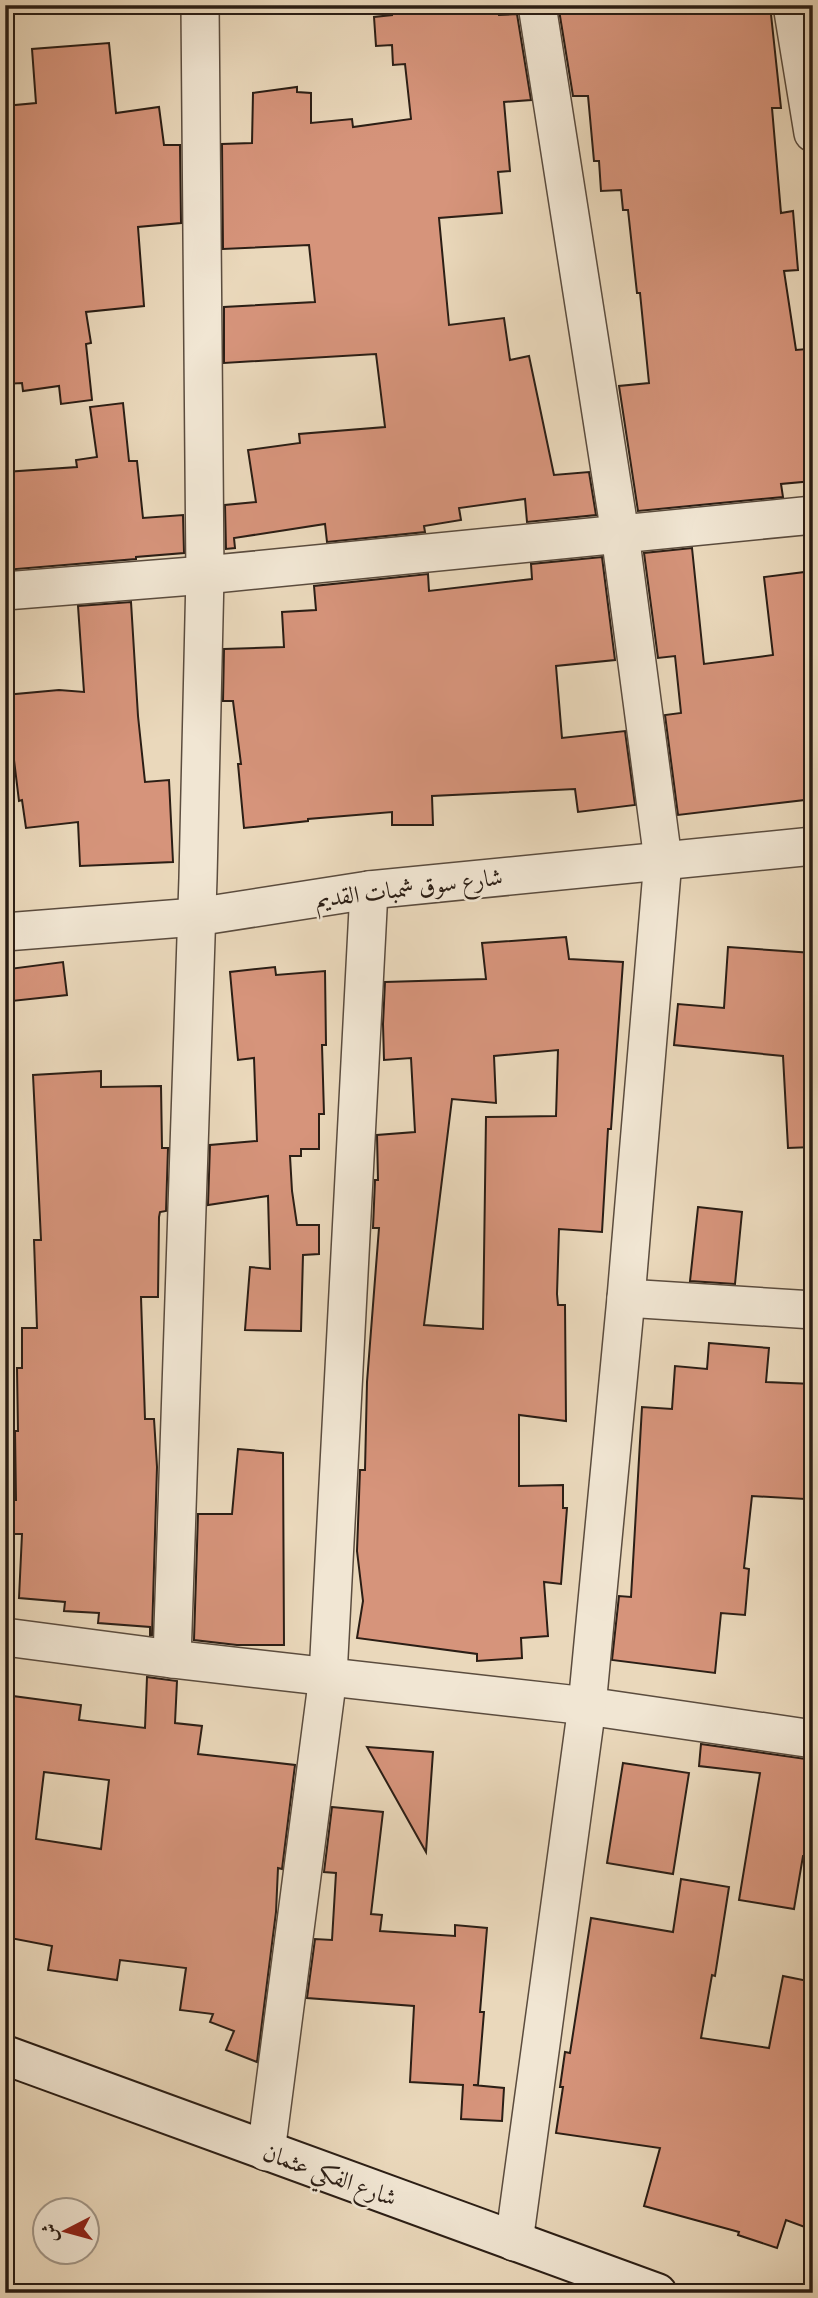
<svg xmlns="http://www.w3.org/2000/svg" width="818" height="2298" viewBox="0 0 818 2298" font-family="Alegreya,Amiri,serif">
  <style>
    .building { fill: #d6947b; stroke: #2b1e15; stroke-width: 2; fill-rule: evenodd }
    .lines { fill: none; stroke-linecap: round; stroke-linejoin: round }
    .street-casing { stroke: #5b4c3e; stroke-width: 40 }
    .secondary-casing { stroke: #2b1e15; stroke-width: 42 }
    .street { stroke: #f1e6d3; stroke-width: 37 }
    .secondary { stroke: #f1e6d3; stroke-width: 38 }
    .labels { text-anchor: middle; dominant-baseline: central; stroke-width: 5; stroke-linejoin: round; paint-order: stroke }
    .street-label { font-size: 24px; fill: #2b1e15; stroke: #f1e6d3 }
  </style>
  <rect width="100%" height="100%" fill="#ead8bb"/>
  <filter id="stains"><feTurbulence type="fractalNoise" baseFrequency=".00286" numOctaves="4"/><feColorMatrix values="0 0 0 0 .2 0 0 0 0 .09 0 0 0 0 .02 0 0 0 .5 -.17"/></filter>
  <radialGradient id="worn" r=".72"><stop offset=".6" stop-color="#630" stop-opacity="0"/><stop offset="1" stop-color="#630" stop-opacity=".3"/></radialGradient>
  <!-- building -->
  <g class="building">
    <polygon points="391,5 498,5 499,15 517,14 531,100 504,102 510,171 498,172 502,213 439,218 449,325 504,318 510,360 529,356 554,475 589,472 596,515 527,522 525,499 459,508 461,520 424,526 425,532 327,542 325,524 234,538 235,548 226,549 225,505 256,502 248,450 300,443 299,434 385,427 376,354 224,363 224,307 315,302 309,245 223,249 222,144 252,143 253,93 297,87 297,92 311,93 311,123 352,119 353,127 411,119 405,64 393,65 392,45 376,46 374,17 392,15"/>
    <polygon points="574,5 770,5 781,108 772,108 781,213 793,211 798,270 784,271 796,350 807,349 813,452 813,481 781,484 783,497 638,511 619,386 649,383 640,293 637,293 628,210 623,210 621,190 601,191 599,161 594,161 588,96 573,96 559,10 574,8"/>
    <polygon points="109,43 116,113 159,107 164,145 180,145 181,223 138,227 144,306 86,312 91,343 86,344 92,400 61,404 59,386 23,391 22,383 5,384 5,106 36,103 32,49"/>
    <polygon points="123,403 129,461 137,461 143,518 183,515 184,553 136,557 136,559 5,570 5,472 77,467 76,460 97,457 90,407"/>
    <polygon points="692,548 704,664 773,655 764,577 813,571 813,799 678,815 665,715 681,713 675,656 658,658 644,553"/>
    <polygon points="602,557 615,660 556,666 562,738 625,731 635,805 578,812 575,789 432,796 433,825 392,825 392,812 308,819 308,821 244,828 238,764 241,764 233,701 223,701 224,649 284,647 282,612 316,610 314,586 428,574 429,591 532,579 531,564"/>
    <polygon points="131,602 138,716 145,782 169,780 173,862 80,866 78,822 26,828 22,800 19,801 14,760 5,762 5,695 59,690 84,692 78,606"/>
    <path d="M566,937L569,959L623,962L611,1129H608L602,1232L559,1229L557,1294L558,1305H565L566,1421L519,1415V1486L563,1485V1508H567L561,1584L544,1582L548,1636L521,1638L522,1658L477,1661V1654L357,1638L363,1601L357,1551L360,1470H365L367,1382L379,1228H373L375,1180H378L377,1135L415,1132L411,1058L384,1060L383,1024L385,982L486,979L482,943ZM558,1050L556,1116L486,1117L483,1329L424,1325L452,1099L496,1103L494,1056Z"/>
    <polygon points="728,947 813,953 813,1147 788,1148 783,1056 674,1045 678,1004 724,1008"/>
    <polygon points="63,962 67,995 12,1001 9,969"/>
    <polygon points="275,967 276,975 325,971 326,1045 322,1045 324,1114 319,1114 319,1149 301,1149 301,1156 290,1156 292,1191 297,1225 319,1225 319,1254 303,1255 301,1331 245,1330 250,1267 270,1269 268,1196 208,1205 210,1145 257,1141 254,1058 238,1060 230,972"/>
    <polygon points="101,1071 101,1087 161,1086 162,1148 168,1148 166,1211 160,1212 159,1217 158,1297 141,1297 145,1419 154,1419 157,1467 152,1635 150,1635 150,1627 98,1623 99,1613 64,1611 65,1602 19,1598 22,1534 14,1534 13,1500 16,1500 15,1431 18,1431 17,1368 22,1368 22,1328 37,1328 34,1240 41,1240 33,1075"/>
    <polygon points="698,1207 742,1212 735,1284 690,1281"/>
    <polygon points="709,1343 769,1348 766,1382 813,1384 813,1445 807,1444 805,1499 752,1496 744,1568 749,1569 745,1615 721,1613 715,1673 612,1660 619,1596 631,1597 642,1407 672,1409 675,1366 707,1369"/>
    <polygon points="238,1449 283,1453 284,1645 237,1645 194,1640 198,1514 232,1514"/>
    <path d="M147,1677L177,1681L175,1723L202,1726L198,1754L295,1765L282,1869L278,1868L276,1912L257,2062L226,2050L234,2031L210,2022L213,2014L180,2010L186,1968L120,1960L117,1980L48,1970L52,1946L5,1937V1695L81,1705L79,1720L145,1728ZM44,1772L109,1780L101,1849L36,1839Z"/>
    <polygon points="701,1744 813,1760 813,1857 803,1856 794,1909 739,1900 760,1773 699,1766"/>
    <polygon points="367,1747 433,1752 426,1852"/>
    <polygon points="623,1763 689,1773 673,1874 607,1863"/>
    <polygon points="332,1807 383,1812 371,1914 382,1915 380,1931 455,1936 455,1925 487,1928 480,2012 484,2012 478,2085 473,2085 504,2088 502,2121 461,2119 463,2085 410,2082 414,2006 307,1998 315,1939 332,1940 336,1873 324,1872"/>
    <polygon points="681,1879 729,1887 715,1976 712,1975 701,2038 769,2048 783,1976 813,1982 813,2230 786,2220 777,2248 738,2235 739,2232 644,2206 660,2148 556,2133 563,2087 560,2087 565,2052 570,2053 591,1918 673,1932"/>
  </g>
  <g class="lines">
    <!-- street casing -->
    <g class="street-casing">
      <g id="street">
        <polyline points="792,5 813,133"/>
        <polyline points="5,591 205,575 813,515"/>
        <polyline points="5,932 196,917 369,890 813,846"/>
        <polyline points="626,1298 813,1310"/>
        <polyline points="5,1637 172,1659 587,1706 813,1739"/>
        <polyline points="172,1659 198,878 205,575 200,5"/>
        <polyline points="266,2152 328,1676 369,890"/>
        <polyline points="514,2242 587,1706 626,1298 663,860 620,534 537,5"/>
      </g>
    </g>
    <!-- secondary casing -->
    <g class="secondary-casing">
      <polyline id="secondary" points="5,2055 657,2293"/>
    </g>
    <!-- street -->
    <use href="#street" class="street"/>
    <!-- secondary -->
    <use href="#secondary" class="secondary"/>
  </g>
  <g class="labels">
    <!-- street labels -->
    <g class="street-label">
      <text transform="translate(409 888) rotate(-7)">شارع سوق شمبات القديم</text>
      <text transform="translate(330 2175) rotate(20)">شارع الفكي عثمان</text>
    </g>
  </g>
  <!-- margin -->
  <rect width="818" height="2298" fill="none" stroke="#ead8bb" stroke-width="28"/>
  <rect x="7" y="7" width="804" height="2284" fill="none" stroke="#2b1e15" stroke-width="3.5"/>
  <rect x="14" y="14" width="790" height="2270" fill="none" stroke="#2b1e15" stroke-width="2"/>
  <!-- north arrow -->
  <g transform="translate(66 2231) rotate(264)"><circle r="33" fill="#f1e6d3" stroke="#a29687" stroke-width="2"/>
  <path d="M0-5L12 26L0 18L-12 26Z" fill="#8f2418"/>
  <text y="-10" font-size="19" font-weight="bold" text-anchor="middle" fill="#2b1e15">ش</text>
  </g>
  <rect width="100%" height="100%" filter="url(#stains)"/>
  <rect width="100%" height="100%" fill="url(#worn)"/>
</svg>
